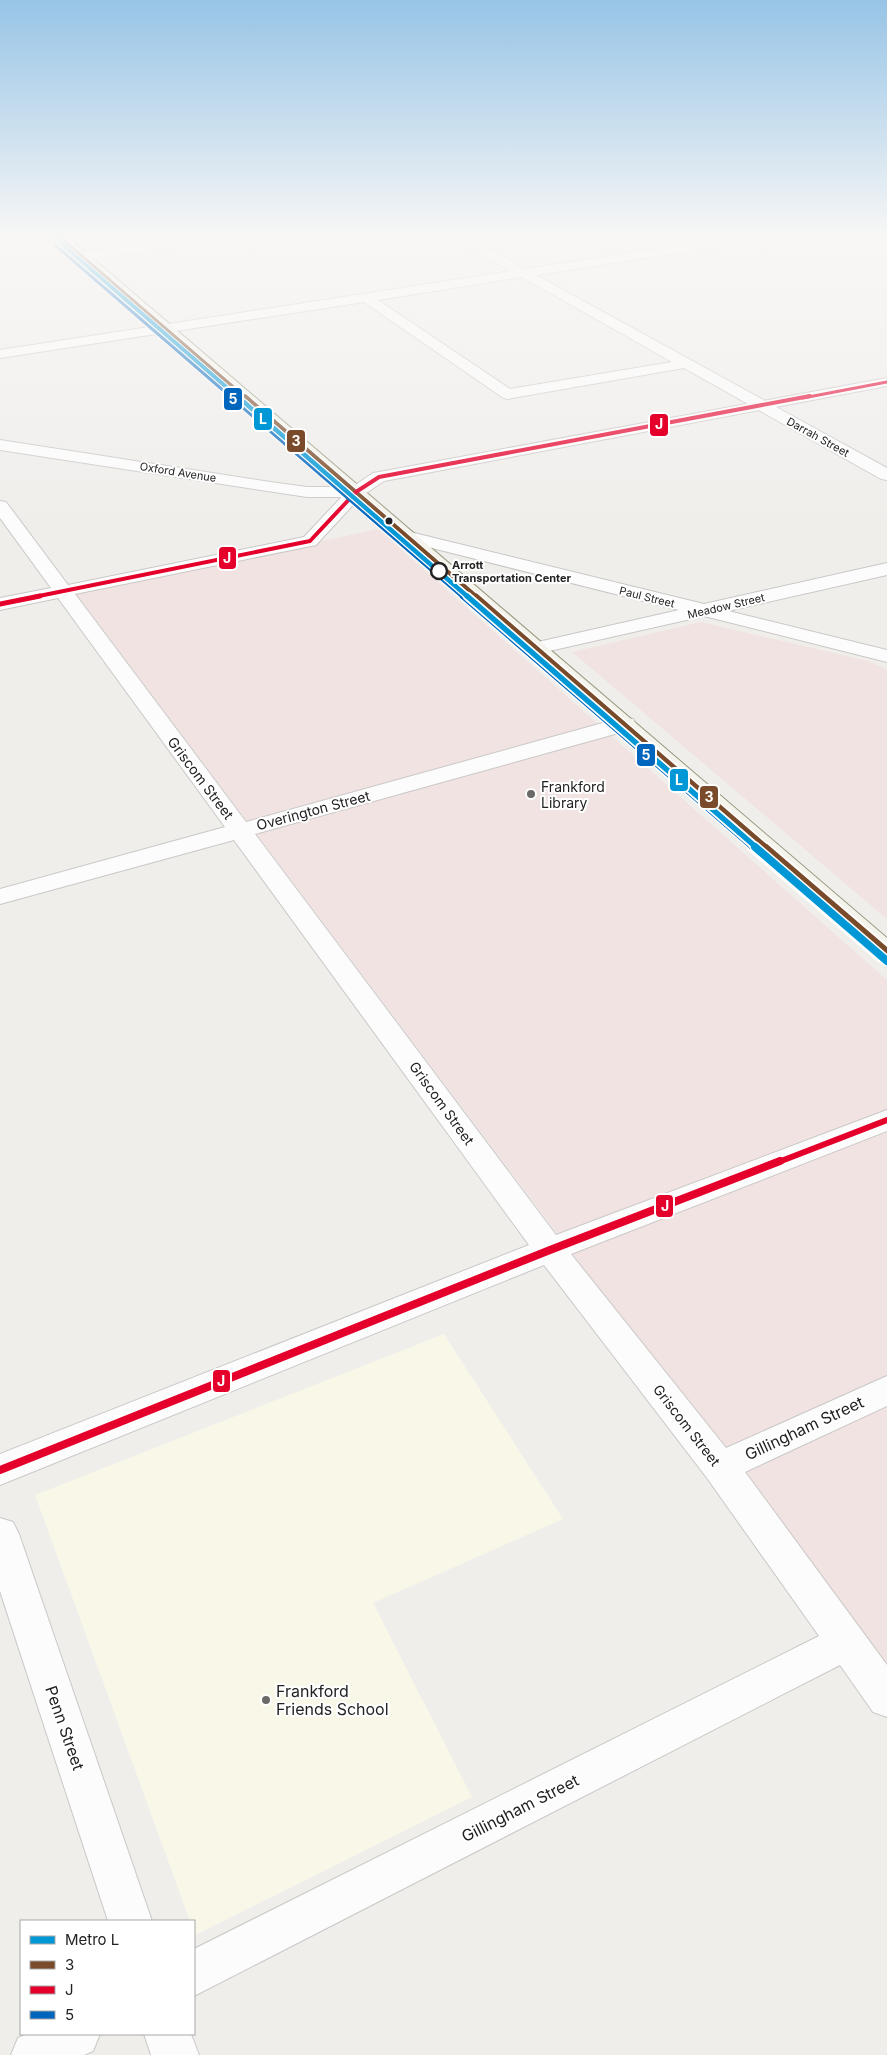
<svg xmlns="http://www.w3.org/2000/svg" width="887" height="2055" viewBox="0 0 887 2055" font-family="Inter,sans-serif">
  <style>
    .commercial { fill: #f1e3e1 }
    .education { fill: #f8f7e8 }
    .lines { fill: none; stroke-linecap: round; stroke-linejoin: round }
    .minor-casing { stroke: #c9c8c7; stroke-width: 2 }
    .tertiary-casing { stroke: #c9c8c7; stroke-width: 2 }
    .secondary-casing { stroke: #999a82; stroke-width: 2 }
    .minor { fill: #fdfcfc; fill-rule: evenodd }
    .tertiary { fill: #fdfcfc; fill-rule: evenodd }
    .secondary { fill: #f4f4ed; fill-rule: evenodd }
    .bus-1-far3-casing { stroke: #fff; stroke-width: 5 }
    .bus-1-far2-casing { stroke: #fff; stroke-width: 6 }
    .bus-1-far1-casing { stroke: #fff; stroke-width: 8 }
    .bus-1-casing { stroke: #fff; stroke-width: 10 }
    .bus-2-far4-casing { stroke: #fff; stroke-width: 5 }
    .bus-2-far3-casing { stroke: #fff; stroke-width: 6 }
    .bus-2-far2-casing { stroke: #fff; stroke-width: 8 }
    .bus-2-far1-casing { stroke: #fff; stroke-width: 10 }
    .bus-2-casing { stroke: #fff; stroke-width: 11 }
    .bus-3-far3-casing { stroke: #fff; stroke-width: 5 }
    .bus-3-far2-casing { stroke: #fff; stroke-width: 6 }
    .bus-3-far1-casing { stroke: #fff; stroke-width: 8 }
    .bus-3-casing { stroke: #fff; stroke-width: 10 }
    .bus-1-far3 { stroke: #7a4b2a; stroke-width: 3 }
    .bus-1-far2 { stroke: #7a4b2a; stroke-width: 4 }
    .bus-1-far1 { stroke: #7a4b2a; stroke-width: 5 }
    .bus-1 { stroke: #7a4b2a; stroke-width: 6 }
    .bus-2-far4 { stroke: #e4002b; stroke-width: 3 }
    .bus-2-far3 { stroke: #e4002b; stroke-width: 4 }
    .bus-2-far2 { stroke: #e4002b; stroke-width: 5 }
    .bus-2-far1 { stroke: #e4002b; stroke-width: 6 }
    .bus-2 { stroke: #e4002b; stroke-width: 8 }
    .bus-3-far3 { stroke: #0065bd; stroke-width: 3 }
    .bus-3-far2 { stroke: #0065bd; stroke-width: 4 }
    .bus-3-far1 { stroke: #0065bd; stroke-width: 5 }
    .bus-3 { stroke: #0065bd; stroke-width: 6 }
    .metro-1-far3-casing { stroke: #fff; stroke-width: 5.5 }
    .metro-1-far2-casing { stroke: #fff; stroke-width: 7 }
    .metro-1-far1-casing { stroke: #fff; stroke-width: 9 }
    .metro-1-casing { stroke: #fff; stroke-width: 11 }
    .metro-1-far3 { stroke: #0097d6; stroke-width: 4 }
    .metro-1-far2 { stroke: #0097d6; stroke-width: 4.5 }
    .metro-1-far1 { stroke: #0097d6; stroke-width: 5.5 }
    .metro-1 { stroke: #0097d6; stroke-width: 8 }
    .bus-dot { fill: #222; stroke: #fff; stroke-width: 2 }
    .stop-dot { fill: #fff; stroke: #222; stroke-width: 2.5 }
    .poi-dot { fill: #6a6968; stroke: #fff; stroke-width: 2 }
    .labels { text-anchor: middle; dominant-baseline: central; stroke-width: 4; stroke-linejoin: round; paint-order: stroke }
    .far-street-label { font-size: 11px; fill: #222; stroke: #fff }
    .far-stop-label { font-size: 11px; font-weight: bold; fill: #222; stroke: #fff; text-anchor: start }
    .street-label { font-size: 14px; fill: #222; stroke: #fff }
    .poi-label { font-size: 14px; fill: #222; stroke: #fff; text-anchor: start }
    .near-street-label { font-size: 16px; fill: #222; stroke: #fff }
    .near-poi-label { font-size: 16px; fill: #222; stroke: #fff; text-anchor: start }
    .line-badge { stroke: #fff; stroke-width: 2 }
    .badge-label { font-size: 14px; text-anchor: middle; font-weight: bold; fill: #fff }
  </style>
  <rect width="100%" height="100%" fill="#f0eeeb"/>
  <!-- commercial -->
  <g class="commercial">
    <polygon points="378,529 887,980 887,1672 76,594"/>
    <polygon points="701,622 868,661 887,670 887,919 572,652"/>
  </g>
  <!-- education -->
  <polygon class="education" points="444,1334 563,1519 373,1603 472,1797 195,1935 194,1921 190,1921 35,1495"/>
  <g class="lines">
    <!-- minor casing -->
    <g class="minor-casing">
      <g id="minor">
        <polygon points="183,238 218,238 212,242 81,260 75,256 81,252"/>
        <path d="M454,238H470L525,269L726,238H758L752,242L536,275L887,468V480L881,479L684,368L507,399L502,397L364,302L0,358V350L511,271ZM522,277L672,362L510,389L378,300Z"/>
        <polygon points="878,238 887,238 887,244"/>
        <polygon points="356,487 362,488 365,492 316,545 75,594 246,822 617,719 625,718 633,719 636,724 633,729 255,834 556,1235 887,1110 887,1131 571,1254 726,1448 887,1376 887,1406 745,1472 887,1665 887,1717 873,1712 840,1665 194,1996 194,1949 819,1636 707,1478 544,1265 0,1485 0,1454 529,1245 234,840 0,904 0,889 225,827 58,598 0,610 0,598 51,588 0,518 0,501 6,502 68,585 304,537 350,488"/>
        <polygon points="406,531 704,604 887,563 887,575 728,611 887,650 887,662 704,616 536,654 529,652 526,648 529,644 679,610 400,540 397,536 400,532"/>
        <polygon points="0,1518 13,1522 19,1534 152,1921 108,1921 0,1591"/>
        <polygon points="27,2034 100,2034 93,2051 84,2055 11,2055 18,2038"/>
        <polygon points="144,2034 191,2034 199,2055 151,2055"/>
      </g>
    </g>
    <!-- tertiary casing -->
    <g class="tertiary-casing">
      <polygon id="tertiary" points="887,378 887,386 384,481 362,496 356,497 307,497 0,450 0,440 277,483 307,487 352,487 373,473 379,472"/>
    </g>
    <!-- secondary casing -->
    <g class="secondary-casing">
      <polygon id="secondary" points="55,238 69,238 887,938 887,959 878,957"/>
    </g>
    <!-- minor -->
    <use href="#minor" class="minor"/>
    <!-- tertiary -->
    <use href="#tertiary" class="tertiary"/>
    <!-- secondary -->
    <use href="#secondary" class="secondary"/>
    <!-- bus-1-far3 casing -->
    <g class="bus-1-far3-casing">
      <polyline id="bus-1-far3" points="61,238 246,398"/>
    </g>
    <!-- bus-1-far2 casing -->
    <g class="bus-1-far2-casing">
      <polyline id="bus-1-far2" points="245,396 477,597"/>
    </g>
    <!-- bus-1-far1 casing -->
    <g class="bus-1-far1-casing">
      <polyline id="bus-1-far1" points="476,596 767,848"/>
    </g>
    <!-- bus-1 casing -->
    <g class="bus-1-casing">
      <polyline id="bus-1" points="766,847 887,951"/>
    </g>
    <!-- bus-2-far4 casing -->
    <g class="bus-2-far4-casing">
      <polyline id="bus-2-far4" points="803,398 887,382"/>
    </g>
    <!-- bus-2-far3 casing -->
    <g class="bus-2-far3-casing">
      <polyline id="bus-2-far3" points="34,597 310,541 356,492 379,477 810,396"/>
    </g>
    <!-- bus-2-far2 casing -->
    <g class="bus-2-far2-casing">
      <polyline id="bus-2-far2" points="0,604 40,596"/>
    </g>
    <!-- bus-2-far1 casing -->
    <g class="bus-2-far1-casing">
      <polyline id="bus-2-far1" points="776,1163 887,1120"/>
    </g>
    <!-- bus-2 casing -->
    <g class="bus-2-casing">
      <polyline id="bus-2" points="0,1470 550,1250 780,1161"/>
    </g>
    <!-- bus-3-far3 casing -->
    <g class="bus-3-far3-casing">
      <polyline id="bus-3-far3" points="55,245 232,398"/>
    </g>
    <!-- bus-3-far2 casing -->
    <g class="bus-3-far2-casing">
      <polyline id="bus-3-far2" points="230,396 463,597"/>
    </g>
    <!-- bus-3-far1 casing -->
    <g class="bus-3-far1-casing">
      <polyline id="bus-3-far1" points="462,596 753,848"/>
    </g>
    <!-- bus-3 casing -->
    <g class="bus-3-casing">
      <polyline id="bus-3" points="752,847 881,958"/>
    </g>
    <!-- bus-1-far3 -->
    <use href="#bus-1-far3" class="bus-1-far3"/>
    <!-- bus-1-far2 -->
    <use href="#bus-1-far2" class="bus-1-far2"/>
    <!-- bus-1-far1 -->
    <use href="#bus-1-far1" class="bus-1-far1"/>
    <!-- bus-1 -->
    <use href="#bus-1" class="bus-1"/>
    <!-- bus-2-far4 -->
    <use href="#bus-2-far4" class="bus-2-far4"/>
    <!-- bus-2-far3 -->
    <use href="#bus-2-far3" class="bus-2-far3"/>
    <!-- bus-2-far2 -->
    <use href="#bus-2-far2" class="bus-2-far2"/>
    <!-- bus-2-far1 -->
    <use href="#bus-2-far1" class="bus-2-far1"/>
    <!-- bus-2 -->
    <use href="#bus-2" class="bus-2"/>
    <!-- bus-3-far3 -->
    <use href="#bus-3-far3" class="bus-3-far3"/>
    <!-- bus-3-far2 -->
    <use href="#bus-3-far2" class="bus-3-far2"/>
    <!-- bus-3-far1 -->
    <use href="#bus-3-far1" class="bus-3-far1"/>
    <!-- bus-3 -->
    <use href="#bus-3" class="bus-3"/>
    <!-- metro-1-far3 casing -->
    <g class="metro-1-far3-casing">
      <polyline id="metro-1-far3" points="55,238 239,398"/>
    </g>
    <!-- metro-1-far2 casing -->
    <g class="metro-1-far2-casing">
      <polyline id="metro-1-far2" points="237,396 468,597"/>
    </g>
    <!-- metro-1-far1 casing -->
    <g class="metro-1-far1-casing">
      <polyline id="metro-1-far1" points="467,596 757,848"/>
    </g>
    <!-- metro-1 casing -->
    <g class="metro-1-casing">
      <polyline id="metro-1" points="755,847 887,961"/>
    </g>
    <!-- metro-1-far3 -->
    <use href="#metro-1-far3" class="metro-1-far3"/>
    <!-- metro-1-far2 -->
    <use href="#metro-1-far2" class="metro-1-far2"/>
    <!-- metro-1-far1 -->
    <use href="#metro-1-far1" class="metro-1-far1"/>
    <!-- metro-1 -->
    <use href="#metro-1" class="metro-1"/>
  </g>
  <!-- sky -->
  <linearGradient id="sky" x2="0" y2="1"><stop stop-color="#97c4e6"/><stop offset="0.45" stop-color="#f8f7f6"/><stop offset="1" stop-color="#f8f7f6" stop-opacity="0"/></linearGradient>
  <rect width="887" height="526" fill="url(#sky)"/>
  <!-- markers -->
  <circle class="bus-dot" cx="389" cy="521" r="4.5"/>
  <circle class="stop-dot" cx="439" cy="571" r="8"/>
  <g class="poi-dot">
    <circle cx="531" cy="794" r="5"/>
    <circle cx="266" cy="1700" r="5"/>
  </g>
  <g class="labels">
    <!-- far-street labels -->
    <g class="far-street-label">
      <text transform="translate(818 437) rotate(29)">Darrah Street</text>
      <text transform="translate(178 472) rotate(9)">Oxford Avenue</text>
      <text transform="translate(647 597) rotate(14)">Paul Street</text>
      <text transform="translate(726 606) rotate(-13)">Meadow Street</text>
    </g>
    <!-- far-stop labels -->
    <g class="far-stop-label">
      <text x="452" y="565">Arrott<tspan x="452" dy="13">Transportation Center</tspan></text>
    </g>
    <!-- street labels -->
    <g class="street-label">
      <text transform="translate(201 778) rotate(53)">Griscom Street</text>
      <text transform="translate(313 810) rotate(-15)">Overington Street</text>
      <text transform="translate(442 1103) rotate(54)">Griscom Street</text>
      <text transform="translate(687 1425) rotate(52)">Griscom Street</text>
    </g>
    <!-- poi labels -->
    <g class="poi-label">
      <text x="541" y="786">Frankford<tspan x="541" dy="16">Library</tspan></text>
    </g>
    <!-- near-street labels -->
    <g class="near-street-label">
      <text transform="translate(804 1428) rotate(-25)">Gillingham Street</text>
      <text transform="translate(65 1728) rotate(71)">Penn Street</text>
      <text transform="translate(520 1808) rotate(-27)">Gillingham Street</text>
    </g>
    <!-- near-poi labels -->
    <g class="near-poi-label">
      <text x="276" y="1691">Frankford<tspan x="276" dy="18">Friends School</tspan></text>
    </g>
  </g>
  <g class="line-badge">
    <rect x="223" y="387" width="20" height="24" rx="5" fill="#0065bd"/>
    <rect x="253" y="407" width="20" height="24" rx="5" fill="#0097d6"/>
    <rect x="649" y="413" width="20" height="24" rx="5" fill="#e4002b"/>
    <rect x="286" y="429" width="20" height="24" rx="5" fill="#7a4b2a"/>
    <rect x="218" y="546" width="19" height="24" rx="5" fill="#e4002b"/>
    <rect x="636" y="743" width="20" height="24" rx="5" fill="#0065bd"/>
    <rect x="669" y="768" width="20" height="24" rx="5" fill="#0097d6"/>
    <rect x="699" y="785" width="20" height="24" rx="5" fill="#7a4b2a"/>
    <rect x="655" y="1194" width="19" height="24" rx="5" fill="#e4002b"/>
    <rect x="212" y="1369" width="19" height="24" rx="5" fill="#e4002b"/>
  </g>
  <g class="badge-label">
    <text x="233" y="404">5</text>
    <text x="263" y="424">L</text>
    <text x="659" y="429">J</text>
    <text x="296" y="446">3</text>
    <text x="227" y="563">J</text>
    <text x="646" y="760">5</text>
    <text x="679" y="785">L</text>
    <text x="709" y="802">3</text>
    <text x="665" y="1211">J</text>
    <text x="221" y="1386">J</text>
  </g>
  <!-- legend -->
  <rect x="20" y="1920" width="175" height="115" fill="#ffffff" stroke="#a7a7a7"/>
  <rect x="30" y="1936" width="25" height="8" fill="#0097d6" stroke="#a7a7a7"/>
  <text x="65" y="1945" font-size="15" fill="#222222">Metro L</text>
  <rect x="30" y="1961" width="25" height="8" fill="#7a4b2a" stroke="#a7a7a7"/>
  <text x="65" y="1970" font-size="15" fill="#222222">3</text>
  <rect x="30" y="1986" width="25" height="8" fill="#e4002b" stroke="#a7a7a7"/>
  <text x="65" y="1995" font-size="15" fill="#222222">J</text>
  <rect x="30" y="2011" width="25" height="8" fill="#0065bd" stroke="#a7a7a7"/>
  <text x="65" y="2020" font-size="15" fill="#222222">5</text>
</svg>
